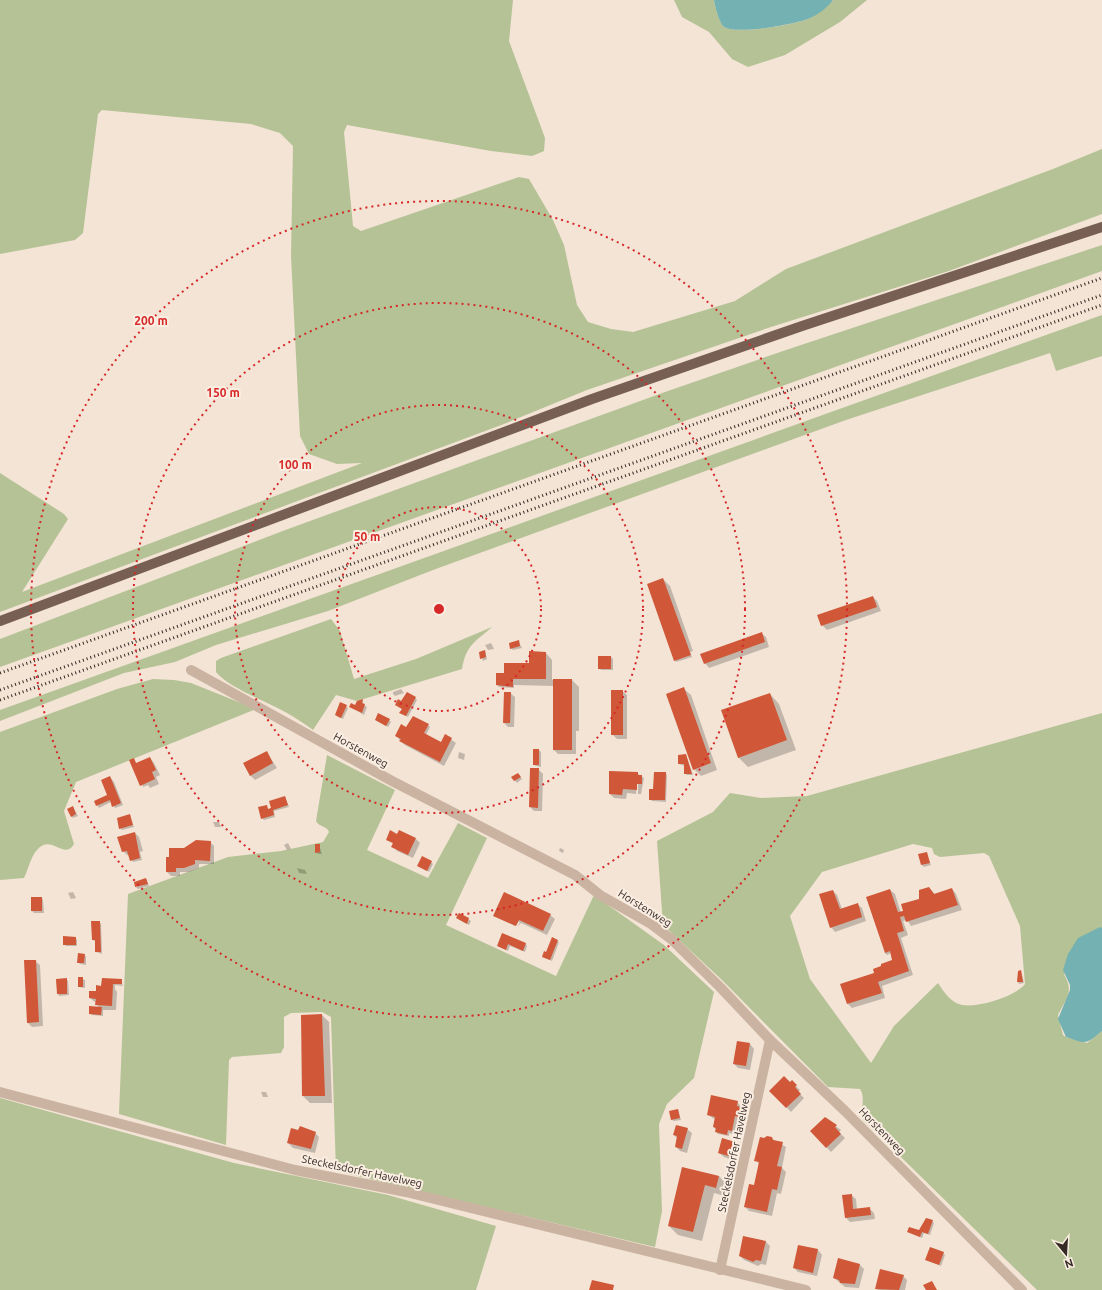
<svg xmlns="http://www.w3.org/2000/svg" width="1102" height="1290" viewBox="0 0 1102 1290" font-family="Ubuntu,sans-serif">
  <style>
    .green { fill: #b5c295; fill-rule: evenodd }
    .water { fill: #73b1b2 }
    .shadow { fill: #0003 }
    .building { fill: #d05737 }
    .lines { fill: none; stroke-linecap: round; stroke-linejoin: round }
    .street { stroke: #cbb3a1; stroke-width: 10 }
    .primary { stroke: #785f54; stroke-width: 10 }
    .rail { stroke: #352925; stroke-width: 3; stroke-dasharray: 1 3; stroke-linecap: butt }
    .ring { fill: none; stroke: #d62828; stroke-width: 2; stroke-dasharray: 2 4 }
    .labels { text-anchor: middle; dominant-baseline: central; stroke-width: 4; stroke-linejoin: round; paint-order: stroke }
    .street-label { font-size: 11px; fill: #352925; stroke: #faeee2 }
    .centre { fill: #d62828; stroke: #faeee2; stroke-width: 2 }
    .ring-label { font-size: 12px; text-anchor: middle; font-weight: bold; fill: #d62828; stroke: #faeee2; stroke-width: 4; stroke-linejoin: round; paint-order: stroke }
  </style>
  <rect width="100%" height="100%" fill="#f3e4d6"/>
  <!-- green -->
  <g class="green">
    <polygon points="0,0 513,0 509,41 545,138 544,151 532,156 491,151 347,125 344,132 353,226 361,231 519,177 529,179 553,220 564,245 577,305 588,322 611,329 633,332 735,301 786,269 1053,169 1102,149 1102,214 949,271 771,327 587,390 504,424 0,612 0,473 64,514 68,519 22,592 362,463 337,464 309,454 300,436 291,256 293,146 280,133 251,124 102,110 98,114 83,233 75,240 0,254"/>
    <path d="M674,0H714C715,7 719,20 723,26C732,36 797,24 808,19C817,15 827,7 833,0H867L840,22L785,55L748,67L732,59L709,32L682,17Z"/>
    <polygon points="1102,245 1102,271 0,667 0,639 288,529 665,392 786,350"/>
    <polygon points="1102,315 1102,356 1056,371 1050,353 846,420 433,570 328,611 216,645 175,662 124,673 0,721 0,710"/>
    <path d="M331,619L340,631L354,679L416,659L492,627C475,642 466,645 462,669L357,701L336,695L313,730C305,724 296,718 287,713C268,702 229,688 216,672V661L221,658Z"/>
    <path d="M153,679L174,680L191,683L256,709L76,782L64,811L74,844C64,861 51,833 37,850C31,856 28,870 24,878L0,880V732L117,689Z"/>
    <path d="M1102,713V928H1100L1064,974C1074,993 1067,997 1058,1015L1063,1035L1066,1037L1087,1043L1102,1031V1290H1037L863,1120C860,1109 866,1098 860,1089L828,1087L722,980L663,925L657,841L713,812L730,793L761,798L807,796ZM913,844L932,848L934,854L940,857L984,853L989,856L1020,926L1025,984C1016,996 978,1008 962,1005C951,1003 944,992 938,983L894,1026L871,1063L810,979L790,916L822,872Z"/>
    <path d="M327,755L395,790L367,850L428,878L458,823L487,838L446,925L556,976L594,895L664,945L714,992L694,1078L667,1104L659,1124L662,1211L655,1247L336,1171L331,1017L322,1012L291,1013L284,1017V1047L281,1053L232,1057L229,1060L226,1145L119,1114L128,894L228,857L281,851L323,842L329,832C327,826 319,827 316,821Z"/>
    <polygon points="0,1098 234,1163 388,1195 496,1226 476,1290 0,1290"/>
  </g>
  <!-- water -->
  <g class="water">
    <path d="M714,0H833C827,8 818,15 808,19C796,24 732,36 723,26C719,21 715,7 714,0Z"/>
    <path d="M1100,927L1102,928V1031C1085,1045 1087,1044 1066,1037L1058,1019L1070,990V985L1063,970L1068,954L1078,938Z"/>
  </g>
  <!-- shadow -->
  <g class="shadow">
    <polygon points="663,579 670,586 693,651 690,652 692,657 676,662 675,660"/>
    <polygon points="873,597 877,601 881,611 827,630 822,625"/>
    <polygon points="761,633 766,637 769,647 709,668 705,663"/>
    <polygon points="518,641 522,648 513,650 511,648"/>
    <polygon points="491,643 494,649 488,650 485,645"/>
    <polygon points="485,651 487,659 483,661 480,653"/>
    <polygon points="546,653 552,660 552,680 572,680 579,687 579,731 576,731 576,754 558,754 554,750 554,686 514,685 514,688 499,687 497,685 505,674 530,664"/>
    <polygon points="599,657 611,657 613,659 613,670 601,670 599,668"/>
    <polygon points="401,689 404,693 395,696 393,694 393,692"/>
    <polygon points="684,689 691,695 717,770 701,776 694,769"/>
    <polygon points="622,691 627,695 627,739 617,739 612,734"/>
    <polygon points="510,693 515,697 514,727 508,727 504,723"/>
    <polygon points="770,694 779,704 796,750 748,767 738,757"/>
    <polygon points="415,698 417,700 408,717 402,714 402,709 397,705"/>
    <polygon points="363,700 363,704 367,707 364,715 351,707 356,706"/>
    <polygon points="346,706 348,708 343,719 338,717 336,715"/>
    <polygon points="376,720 389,720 391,722 388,727"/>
    <polygon points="428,725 430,727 426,735 441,743 445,735 456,743 444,766 405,745 396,736 407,729"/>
    <polygon points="539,750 541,752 541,767 536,766 534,765"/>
    <polygon points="459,752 465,754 464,760 458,758"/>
    <polygon points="267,753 277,768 255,780 250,775"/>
    <polygon points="685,756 687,758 693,775 687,775 685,773 685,766 679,764"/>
    <polygon points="150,758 154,763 160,775 156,777 159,784 150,788 148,785 143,787 133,759 137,764"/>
    <polygon points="539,770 543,774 542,811 534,811 530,807"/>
    <polygon points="637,773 644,778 641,794 638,794 638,784 637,782 636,794 627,793 626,799 614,798 610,794"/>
    <polygon points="665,773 667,775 666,802 652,801 650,799"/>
    <polygon points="518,774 522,779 517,783 512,777"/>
    <polygon points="110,777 114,782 123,805 115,808 111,802 99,808 95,801 108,795"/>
    <polygon points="285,797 289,807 274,811 275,817 264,820 262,818 266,806 269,810"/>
    <polygon points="73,807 78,816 73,818 71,816"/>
    <polygon points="129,816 134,827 122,830 120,828"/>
    <polygon points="213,822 219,822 221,827 215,827"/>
    <polygon points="135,833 139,837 143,851 140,852 142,860 133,862 129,855 127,855 123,851"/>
    <polygon points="398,835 416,839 420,843 413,858 397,851 393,846 394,844 387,840"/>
    <polygon points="210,842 214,846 214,864 199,864 199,868 189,872 180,872 180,876 171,876 167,872 170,858 184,849"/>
    <polygon points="288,843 291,849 287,850 284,845"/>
    <polygon points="319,845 322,854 318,854 316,852"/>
    <polygon points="560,848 564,850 563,853 559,851"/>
    <polygon points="926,853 931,865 924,867 922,865"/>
    <polygon points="431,862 433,864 429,872 418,866"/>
    <polygon points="297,868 305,870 307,874 299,873"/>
    <polygon points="146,879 149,886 138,889 136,887"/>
    <polygon points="929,888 935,894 952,889 956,894 962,910 911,926 907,920 903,921 908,935 901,938 913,975 882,986 885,998 852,1008 848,1004 875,974 894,960 891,953 887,955 885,953 890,890 895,894 901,913 920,899"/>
    <polygon points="833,891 837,895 842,909 857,904 862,908 866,921 835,932 831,927"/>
    <polygon points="73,892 76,898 71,899 68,893"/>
    <polygon points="32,898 42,898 43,900 44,913 34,913 32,911"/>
    <polygon points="459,914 471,921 469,925 457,918"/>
    <polygon points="550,915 555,919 547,935 521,923 517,927 520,922 518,922 515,926 495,916"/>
    <polygon points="99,922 101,924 102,954 96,952 96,942 93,940"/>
    <polygon points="503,934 526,944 527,946 525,952 510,946 508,951 500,947 498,945"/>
    <polygon points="75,938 77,940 77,946 66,946 64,944"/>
    <polygon points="557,941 559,942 552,961 545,958 543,956"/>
    <polygon points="85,955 86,957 86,965 80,964 78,962"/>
    <polygon points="35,961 40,965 43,1026 32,1027 28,1023"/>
    <polygon points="1021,971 1024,983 1019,984 1018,982"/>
    <polygon points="79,978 85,980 85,988 79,987"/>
    <polygon points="66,979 68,981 69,995 59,996 58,994"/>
    <polygon points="121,980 123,986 115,985 115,989 117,992 116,1010 103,1010 103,1016 92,1015 90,1013 99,1008 96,1003 90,998 104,987"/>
    <polygon points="322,1015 329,1022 332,1103 310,1103 303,1096 302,1016"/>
    <polygon points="750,1044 754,1049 750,1070 738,1068 734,1064"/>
    <polygon points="792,1082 800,1090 798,1092 804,1098 791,1112 771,1091"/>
    <polygon points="261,1092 266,1092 268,1097 263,1097"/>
    <polygon points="737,1102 743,1109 736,1135 729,1133 729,1136 718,1134 714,1127 716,1120 708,1115"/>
    <polygon points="678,1110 681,1120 674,1121 672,1120"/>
    <polygon points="825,1118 841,1130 839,1132 845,1138 831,1152 811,1131"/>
    <polygon points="687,1129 692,1133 687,1153 680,1151 676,1147 678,1139 674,1135"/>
    <polygon points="315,1133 319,1137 315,1153 293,1148 288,1143"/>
    <polygon points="760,1138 771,1138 786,1147 782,1168 786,1172 781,1194 777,1193 772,1216 749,1211 745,1207 755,1186 759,1164 756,1160"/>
    <polygon points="722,1140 735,1143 739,1147 736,1161 724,1157 719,1153"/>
    <polygon points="683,1168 719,1176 728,1186 725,1196 714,1193 702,1241 678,1235 669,1226"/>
    <polygon points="851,1195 856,1199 857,1210 869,1208 874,1213 875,1219 850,1222 846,1218"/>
    <polygon points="932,1221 934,1223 930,1235 924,1233 922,1238 908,1232 919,1232"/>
    <polygon points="766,1242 770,1246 766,1265 761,1264 758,1266 744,1260 740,1256"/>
    <polygon points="818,1250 822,1255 817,1276 798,1272 794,1268"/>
    <polygon points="943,1253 945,1255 941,1266 927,1260"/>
    <polygon points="860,1265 864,1269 859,1288 845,1287 834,1278"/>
    <polygon points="903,1276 907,1280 905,1290 878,1290 876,1288"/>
  </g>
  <!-- building -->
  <g class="building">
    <polygon points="663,578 691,655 674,661 647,584"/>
    <polygon points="873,596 877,607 821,626 817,615"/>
    <polygon points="762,632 765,642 704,664 700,654"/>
    <polygon points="519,640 520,646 510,649 509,643"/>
    <polygon points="485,650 486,657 480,659 479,652"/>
    <polygon points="529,651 546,652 546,679 513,679 513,687 496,685 496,673 504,673 504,663 529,663"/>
    <rect x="598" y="656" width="13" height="13"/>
    <rect x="553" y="679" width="19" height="71"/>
    <polygon points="684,687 711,763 693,770 666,694"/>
    <rect x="611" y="690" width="12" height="45"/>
    <polygon points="407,692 416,697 406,716 399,713 402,709 395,705 398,699 401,701"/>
    <polygon points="504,692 511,692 510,723 503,723"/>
    <polygon points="770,693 787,740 738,758 721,710"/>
    <polygon points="363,699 362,703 365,704 362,713 349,707 351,703 355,705 357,701"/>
    <polygon points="340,702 347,705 341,718 335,715"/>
    <polygon points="378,713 390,719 386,726 375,720"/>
    <polygon points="413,716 429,724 424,733 441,742 445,734 452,738 440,762 399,741 401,739 395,736 401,724 406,727"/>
    <rect x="533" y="749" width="6" height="16"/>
    <polygon points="267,751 273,763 250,776 243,763"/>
    <polygon points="686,754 692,774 684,774 684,764 678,764 678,755"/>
    <polygon points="150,757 156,770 152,772 155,779 140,786 129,760 134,758 136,763"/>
    <polygon points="530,768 539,768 538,808 529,807"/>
    <polygon points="609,771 638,772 638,775 642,775 642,784 637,784 637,790 623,789 622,795 609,794"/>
    <polygon points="654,772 666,772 665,800 649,800 649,789 653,789"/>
    <polygon points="518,773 521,777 514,781 511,777"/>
    <polygon points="110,776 121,803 112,807 110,800 96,806 94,801 107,795 101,780"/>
    <polygon points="285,796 288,805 273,810 274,815 261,819 258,807 267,805 268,809 271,808 269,801"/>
    <polygon points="73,806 76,814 71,817 67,809"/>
    <polygon points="130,814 133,825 119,829 117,818"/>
    <polygon points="390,830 397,834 399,830 416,838 408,855 391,847 393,843 386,840"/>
    <polygon points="135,832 140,858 130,861 127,851 122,852 117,837"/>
    <polygon points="196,840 211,841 210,861 195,860 195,864 184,868 176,868 176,872 166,872 166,857 169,857 169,848 184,848"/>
    <polygon points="315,844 320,844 320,852 315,853"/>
    <polygon points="927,852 930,863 921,865 918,854"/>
    <polygon points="422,856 432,861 427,871 417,866"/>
    <polygon points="146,878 148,884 135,887 134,882"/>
    <polygon points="929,887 934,894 952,888 958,905 906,922 904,916 900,917 904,931 897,933 909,971 878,982 882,993 847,1004 840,984 874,973 873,969 881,966 881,964 892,960 890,951 885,953 866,897 890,889 898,912 903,911 901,904 919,899 919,890"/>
    <polygon points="833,890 840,909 858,903 862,917 830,928 819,894"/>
    <polygon points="504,892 551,914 543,931 519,920 516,926 493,916"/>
    <rect x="31" y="897" width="11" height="14"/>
    <polygon points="459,913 469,918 467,924 456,918"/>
    <polygon points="91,921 100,921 101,952 95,952 95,940 92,940"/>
    <polygon points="502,933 526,943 523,951 508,944 506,950 497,946"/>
    <polygon points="63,936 76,937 76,945 63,945"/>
    <polygon points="552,937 558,940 550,960 542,957 544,951 546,952"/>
    <polygon points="78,953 85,954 84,963 77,963"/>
    <polygon points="24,960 36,960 39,1022 27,1023"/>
    <polygon points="1021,970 1023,982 1017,982 1018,971"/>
    <rect x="78" y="977" width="5" height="10"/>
    <polygon points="67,978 67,994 57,994 56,979"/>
    <polygon points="102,978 122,979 122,984 113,984 112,1006 95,1005 96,999 89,998 89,991 96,991 96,985 101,986"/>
    <polygon points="89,1006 102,1007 101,1015 89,1014"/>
    <polygon points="322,1014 325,1096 302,1096 301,1015"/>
    <polygon points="737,1041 750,1043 746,1066 733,1064"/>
    <polygon points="784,1076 790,1082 792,1080 797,1085 795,1087 801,1094 786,1108 769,1091"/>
    <polygon points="711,1095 738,1101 737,1106 741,1107 739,1117 735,1116 732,1131 728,1130 727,1135 715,1132 716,1128 713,1127 715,1117 707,1115"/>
    <polygon points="678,1109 680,1118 671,1120 669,1111"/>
    <polygon points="825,1117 837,1125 835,1127 841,1134 826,1148 810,1131"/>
    <polygon points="676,1125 688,1128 682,1149 675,1147 677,1136 673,1135"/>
    <polygon points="300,1126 316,1132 311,1149 287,1143 291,1128 298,1130"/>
    <polygon points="767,1136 772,1137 773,1140 783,1142 777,1166 782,1167 777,1190 772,1189 767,1212 744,1207 749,1184 754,1185 759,1162 754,1161 760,1137 764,1138"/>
    <polygon points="722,1138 735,1142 732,1157 718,1153"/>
    <polygon points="682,1167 719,1176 716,1188 705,1185 693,1232 668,1226"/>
    <polygon points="852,1194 853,1209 870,1207 871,1215 845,1218 842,1195"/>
    <polygon points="926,1218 933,1220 928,1234 922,1232 920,1237 907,1232 909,1227 919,1230"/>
    <polygon points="743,1236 766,1241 761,1261 756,1260 753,1262 739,1256"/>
    <polygon points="798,1245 818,1249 813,1273 793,1268"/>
    <polygon points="930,1247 944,1252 939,1265 925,1260"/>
    <polygon points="838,1258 860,1264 855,1284 840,1283 839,1280 833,1278"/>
    <polygon points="880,1269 904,1275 899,1290 875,1289"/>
    <polygon points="592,1280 614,1285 613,1290 589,1290"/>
    <polygon points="932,1281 937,1290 926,1290 923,1285"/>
  </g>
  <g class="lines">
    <!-- street -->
    <g class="street">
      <polyline points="191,670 392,781 575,875 600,895 651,924 671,939 720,987 770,1040 845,1111 1022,1290"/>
      <polyline points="0,1092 295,1170 406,1192 806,1290"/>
      <polyline points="720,1270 770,1040"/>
    </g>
    <!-- primary -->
    <polyline class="primary" points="0,621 592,399 802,326 1102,227"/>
    <!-- rail -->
    <g class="rail">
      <polyline points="0,673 1102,278"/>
      <polyline points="0,690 1102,295"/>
      <polyline points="0,700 1102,305"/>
    </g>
  </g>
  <!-- distance rings -->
  <g class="ring">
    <circle cx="439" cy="609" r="102"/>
    <circle cx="439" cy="609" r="204"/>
    <circle cx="439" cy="609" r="306"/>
    <circle cx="439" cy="609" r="408"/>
  </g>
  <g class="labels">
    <!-- street labels -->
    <g class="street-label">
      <text transform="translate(361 750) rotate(29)">Horstenweg</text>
      <text transform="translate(645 908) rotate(32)">Horstenweg</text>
      <text transform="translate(882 1131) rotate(46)">Horstenweg</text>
      <text transform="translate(734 1152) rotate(-78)">Steckelsdorfer Havelweg</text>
      <text transform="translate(362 1171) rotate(12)">Steckelsdorfer Havelweg</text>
    </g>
  </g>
  <circle cx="439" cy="609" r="6" class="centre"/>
  <g class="ring-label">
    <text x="151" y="325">200 m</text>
    <text x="223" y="397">150 m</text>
    <text x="295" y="469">100 m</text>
    <text x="367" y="541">50 m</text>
  </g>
  <!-- north arrow -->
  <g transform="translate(1066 1254) rotate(162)" stroke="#faeee2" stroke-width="3" paint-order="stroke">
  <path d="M0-3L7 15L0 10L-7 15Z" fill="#352925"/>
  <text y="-6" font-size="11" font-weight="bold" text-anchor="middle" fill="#352925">N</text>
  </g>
</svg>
